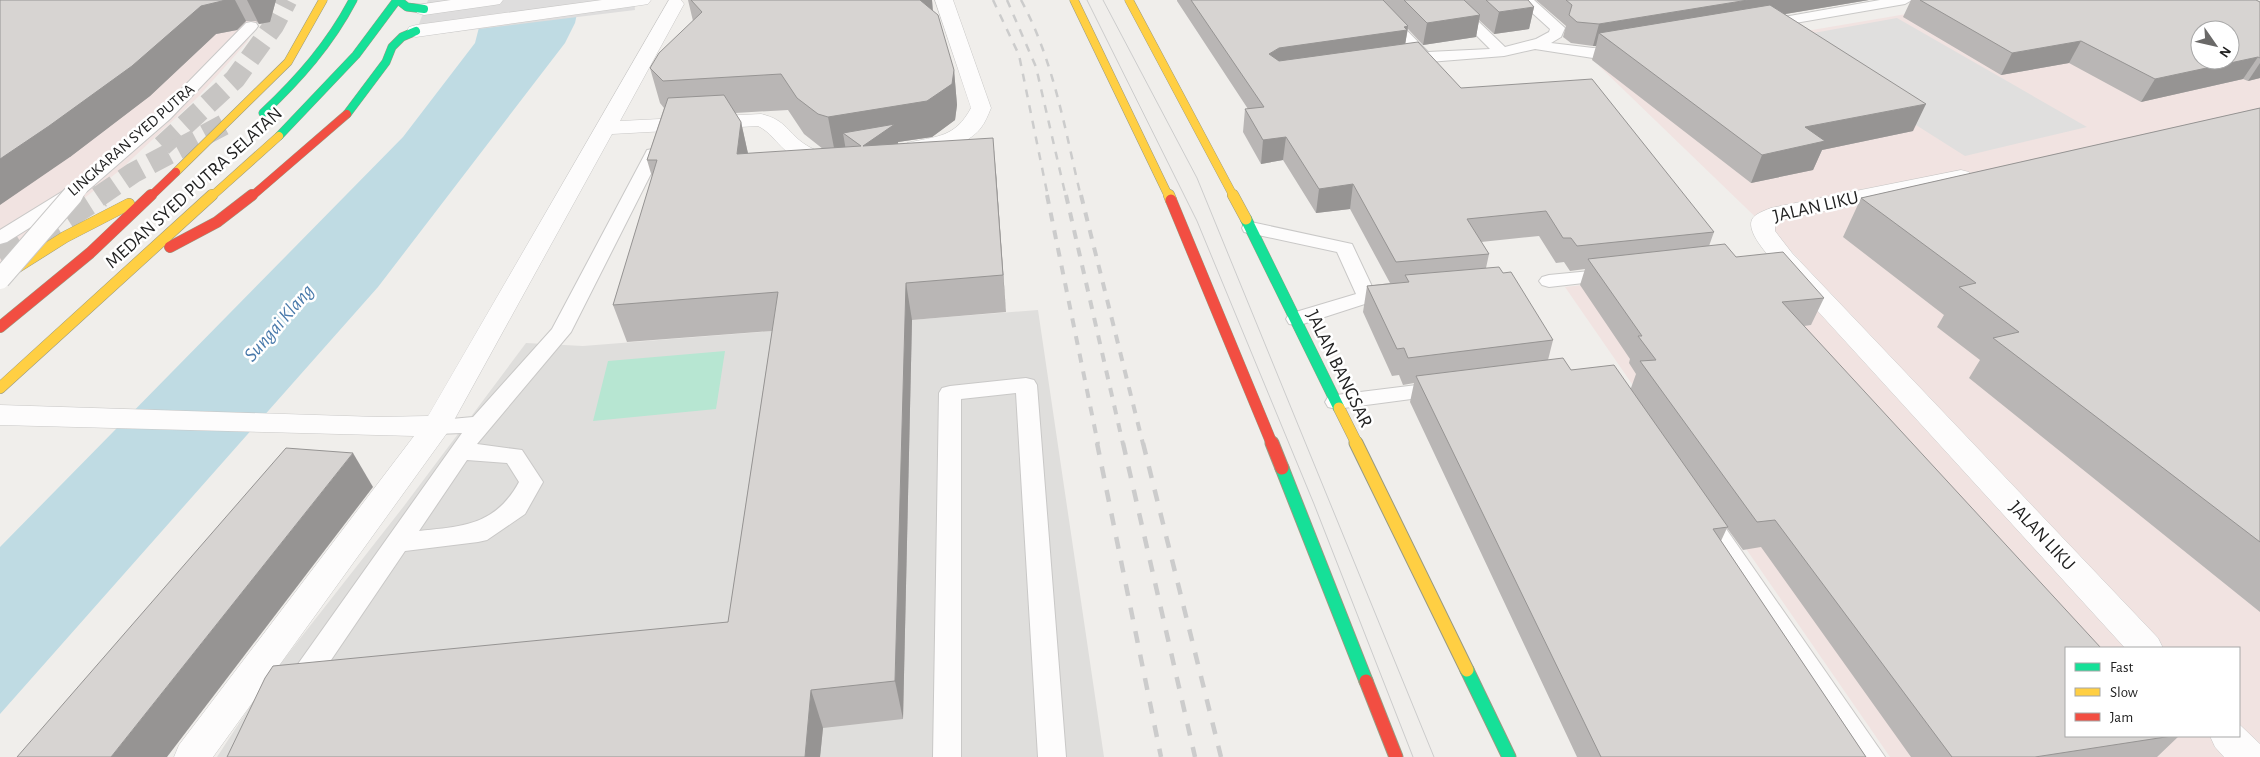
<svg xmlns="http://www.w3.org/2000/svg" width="2260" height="757" viewBox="0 0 2260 757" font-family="'Alegreya Sans',sans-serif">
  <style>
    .residential { fill: #dfdedc }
    .commercial { fill: #f1e3e1; fill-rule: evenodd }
    .pitch { fill: #b7e6d2 }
    .parking { fill: #e0dfde }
    .water { fill: #bfdbe3 }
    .pier { fill: #dedddd }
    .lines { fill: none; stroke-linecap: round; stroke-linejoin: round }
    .secondary-tunnel-far1 { stroke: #c7c5c3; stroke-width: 21; stroke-dasharray: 21 10; stroke-linecap: butt }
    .secondary-tunnel { stroke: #c7c5c3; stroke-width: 26; stroke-dasharray: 26 13; stroke-linecap: butt }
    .lane-casing { stroke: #c9c8c7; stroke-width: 2 }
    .street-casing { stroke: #c9c8c7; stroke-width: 1 }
    .fast-far2-casing { stroke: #999a82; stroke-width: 9 }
    .fast-far1-casing { stroke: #999a82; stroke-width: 12 }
    .fast-casing { stroke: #999a82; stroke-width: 15 }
    .slow-far2-casing { stroke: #999a82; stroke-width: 9 }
    .slow-far1-casing { stroke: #999a82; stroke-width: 12 }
    .slow-casing { stroke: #999a82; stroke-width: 15 }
    .jam-far2-casing { stroke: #999a82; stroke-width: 9 }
    .jam-far1-casing { stroke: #999a82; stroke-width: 12 }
    .jam-casing { stroke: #999a82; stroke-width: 15 }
    .lane { fill: #fdfcfc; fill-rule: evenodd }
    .street { fill: #fdfcfc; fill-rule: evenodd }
    .fast-far2 { stroke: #16e098; stroke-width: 8 }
    .fast-far1 { stroke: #16e098; stroke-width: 11 }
    .fast { stroke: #16e098; stroke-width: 13 }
    .slow-far2 { stroke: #ffcf43; stroke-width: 8 }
    .slow-far1 { stroke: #ffcf43; stroke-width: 11 }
    .slow { stroke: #ffcf43; stroke-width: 13 }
    .jam-far2 { stroke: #f24e42; stroke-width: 8 }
    .jam-far1 { stroke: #f24e42; stroke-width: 11 }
    .jam { stroke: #f24e42; stroke-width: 13 }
    .tram { stroke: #ccc; stroke-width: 1 }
    .rail-far2 { stroke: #ccc; stroke-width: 2.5; stroke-dasharray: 8 8; stroke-linecap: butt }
    .rail-far1 { stroke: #ccc; stroke-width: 4; stroke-dasharray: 9 9; stroke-linecap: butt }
    .rail { stroke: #ccc; stroke-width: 4.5; stroke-dasharray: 12 12; stroke-linecap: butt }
    .lane-bridge-far1-casing { stroke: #c9c8c7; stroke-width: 17; stroke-linecap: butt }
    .lane-bridge-casing { stroke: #c9c8c7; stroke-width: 22; stroke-linecap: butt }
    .lane-bridge-far1 { stroke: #fdfcfc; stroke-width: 16 }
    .lane-bridge { stroke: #fdfcfc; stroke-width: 20 }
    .wall { fill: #b9b6b5; fill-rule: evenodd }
    .shaded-wall { fill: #969493 }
    .building { fill: #d7d4d2; stroke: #969493; fill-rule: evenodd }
    .labels { text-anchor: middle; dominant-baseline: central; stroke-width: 5; stroke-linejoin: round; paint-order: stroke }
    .far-street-label { font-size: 16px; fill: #222; stroke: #fff }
    .street-label { font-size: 19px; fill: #222; stroke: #fff }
    .water-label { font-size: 20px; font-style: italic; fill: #4a7aab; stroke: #fff }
  </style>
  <rect width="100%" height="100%" fill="#f0eeeb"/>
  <!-- residential -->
  <polygon class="residential" points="1038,310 1104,757 217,757 266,682 404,506 526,343 583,346"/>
  <!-- commercial -->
  <g class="commercial">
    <polygon points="0,0 268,0 247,42 198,97 119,171 0,264"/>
    <path d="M1989,0L2260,19V757H1890L1565,287L1801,261L1599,66ZM2200,30H2230V60H2200ZM2066,648H2239V736H2066Z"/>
  </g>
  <!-- pitch -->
  <polygon class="pitch" points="725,351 716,409 593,421 608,361"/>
  <!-- parking -->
  <polygon class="parking" points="1897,18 2087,127 1965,156 1780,39"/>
  <!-- water -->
  <polygon class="water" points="486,0 580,0 575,23 565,43 378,287 0,714 0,547 403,137 475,43"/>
  <!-- pier -->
  <polygon class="pier" points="428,0 634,0 635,10 414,37"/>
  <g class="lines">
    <!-- secondary-tunnel-far1 -->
    <g class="secondary-tunnel-far1">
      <polyline points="162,146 235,79 274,25 287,0"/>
      <polyline points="98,197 133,173 229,122"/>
    </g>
    <!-- secondary-tunnel -->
    <polyline class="secondary-tunnel" points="0,258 100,195"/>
    <!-- lane casing -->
    <g class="lane-casing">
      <g id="lane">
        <polygon points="1362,0 1377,0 1428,52 1490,49 1441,0 1456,0 1505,47 1536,39 1549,32 1550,29 1518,0 1534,0 1565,28 1561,37 1551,43 1593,48 1622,45 1629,49 1622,53 1593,58 1535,49 1504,56 1404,64 1399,62 1396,59 1399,56 1412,54"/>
        <polygon points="1880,0 1912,0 1905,4 1766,28 1759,24 1766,20"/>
        <polygon points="251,22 256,23 258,26 256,29 170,119 85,193 7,242 0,244 0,230 73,185 158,113 246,23"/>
        <path d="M653,149L659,150L661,154L571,332L477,444L522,450L543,482L525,514L487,540L478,542L405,551L308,694L298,698L288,694L284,686L288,678L462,433L437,434L429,431L426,426L429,421L473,417L552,329L645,154L647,150ZM467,460L507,463L519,482C495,526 463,526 419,531Z"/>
        <polygon points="1251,222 1352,244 1377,297 1374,301 1303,324 1296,325 1289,324 1286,319 1289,314 1356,294 1337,252 1244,232 1242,228 1244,224"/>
        <polygon points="1611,269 1618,271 1621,275 1618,279 1549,287 1542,285 1539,281 1542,277 1549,275"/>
        <polygon points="1026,378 1034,380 1037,385 1066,757 1038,757 1016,393 961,399 961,757 933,757 939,393 942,388 950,386"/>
        <polygon points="1441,382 1449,384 1452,389 1449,394 1336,409 1328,407 1325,402 1328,397 1336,395"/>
        <polygon points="1705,507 1713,510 1885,757 1855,757 1697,522 1693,516 1697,510"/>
      </g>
    </g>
    <!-- street casing -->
    <g class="street-casing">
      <g id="street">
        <polygon points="451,0 503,0 500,4 494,5 424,15 417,13 415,9 417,5"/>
        <polygon points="602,0 651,0 648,4 642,5 416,37 409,35 407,31 409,27 416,25"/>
        <path d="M669,0H681L684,4L620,121L761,114C787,120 787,133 806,145C818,153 831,154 844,157L847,162L844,167C826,171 798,162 785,150C775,141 770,132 758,126L612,134L447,433L213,757H174L179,745L414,436L0,425V405L378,417L428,416Z"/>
        <path d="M935,0H953L991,108C988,115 985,123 980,129C966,146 928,158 907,153L904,148L907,143C937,136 955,138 971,108Z"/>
        <path d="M1961,170L1969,172L1972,177L1969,182L1786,219L1775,223V231L1792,253L2158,638L2163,648H2125L1774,263C1767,253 1740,226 1756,215C1760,212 1766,210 1771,208Z"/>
        <polygon points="2239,724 2260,744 2260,757 2224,757 2215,747 2210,736 2239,736"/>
      </g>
    </g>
    <!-- fast-far2 casing -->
    <g class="fast-far2-casing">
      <g id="fast-far2">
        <polyline points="398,0 407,7 424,9"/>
        <path d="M263,113C299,79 330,44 353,0"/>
        <polyline points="347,114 386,62 392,47 402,37 416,31"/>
        <polyline points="279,136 356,55 397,0"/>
      </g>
    </g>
    <!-- fast-far1 casing -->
    <g class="fast-far1-casing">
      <polyline id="fast-far1" points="1246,219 1339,408"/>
    </g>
    <!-- fast casing -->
    <g class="fast-casing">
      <g id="fast">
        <polyline points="1282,468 1366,681"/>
        <polyline points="1467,670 1509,757"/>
      </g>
    </g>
    <!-- slow-far2 casing -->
    <g class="slow-far2-casing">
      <g id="slow-far2">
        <polyline points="1074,0 1169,197"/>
        <polyline points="1129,0 1234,197"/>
        <polyline points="176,172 288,62 323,0"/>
        <polyline points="211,197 279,136"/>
      </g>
    </g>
    <!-- slow-far1 casing -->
    <g class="slow-far1-casing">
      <g id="slow-far1">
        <polyline points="1169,195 1171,200"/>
        <polyline points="1233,195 1246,219"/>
        <polyline points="0,278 65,237 129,204"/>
        <polyline points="0,388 212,195"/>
        <polyline points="1339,408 1357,444"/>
      </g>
    </g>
    <!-- slow casing -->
    <g class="slow-casing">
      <polyline id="slow" points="1356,443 1467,670"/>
    </g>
    <!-- jam-far2 casing -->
    <g class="jam-far2-casing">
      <g id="jam-far2">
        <polyline points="150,197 176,172"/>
        <polyline points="251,197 347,114"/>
      </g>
    </g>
    <!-- jam-far1 casing -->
    <g class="jam-far1-casing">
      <g id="jam-far1">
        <polyline points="1171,200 1272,444"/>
        <polyline points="170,247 217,222 252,195"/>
        <polyline points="0,327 90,253 151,195"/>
      </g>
    </g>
    <!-- jam casing -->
    <g class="jam-casing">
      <g id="jam">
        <polyline points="1272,443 1282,468"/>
        <polyline points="1366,681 1396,757"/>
      </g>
    </g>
    <!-- lane -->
    <use href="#lane" class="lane"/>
    <!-- street -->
    <use href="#street" class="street"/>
    <!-- fast-far2 -->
    <use href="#fast-far2" class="fast-far2"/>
    <!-- fast-far1 -->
    <use href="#fast-far1" class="fast-far1"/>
    <!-- fast -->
    <use href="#fast" class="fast"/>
    <!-- slow-far2 -->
    <use href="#slow-far2" class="slow-far2"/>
    <!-- slow-far1 -->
    <use href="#slow-far1" class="slow-far1"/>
    <!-- slow -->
    <use href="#slow" class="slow"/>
    <!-- jam-far2 -->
    <use href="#jam-far2" class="jam-far2"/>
    <!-- jam-far1 -->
    <use href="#jam-far1" class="jam-far1"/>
    <!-- jam -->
    <use href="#jam" class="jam"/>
    <!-- tram -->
    <g class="tram">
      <polyline points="1087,0 1197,221 1314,504 1413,757"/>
      <polyline points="1103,0 1197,178 1434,757"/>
    </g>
    <!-- rail-far2 -->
    <g class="rail-far2">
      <polyline points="993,0 1019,55 1048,197"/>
      <polyline points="1007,0 1036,67 1066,197"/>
      <path d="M1021,0C1054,61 1065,130 1081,197"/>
    </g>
    <!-- rail-far1 -->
    <g class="rail-far1">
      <polyline points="1047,195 1098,444"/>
      <polyline points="1066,195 1123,444"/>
      <polyline points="1081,195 1143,444"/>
    </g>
    <!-- rail -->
    <g class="rail">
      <polyline points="1097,443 1161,757"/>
      <polyline points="1123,443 1195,757"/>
      <polyline points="1143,443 1221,757"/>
    </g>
    <!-- lane-bridge-far1 casing -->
    <g class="lane-bridge-far1-casing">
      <polyline id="lane-bridge-far1" points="72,197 79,189"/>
    </g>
    <!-- lane-bridge casing -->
    <g class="lane-bridge-casing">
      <polyline id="lane-bridge" points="0,279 73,195"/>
    </g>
    <!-- lane-bridge-far1 -->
    <use href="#lane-bridge-far1" class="lane-bridge-far1"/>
    <!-- lane-bridge -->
    <use href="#lane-bridge" class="lane-bridge"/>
  </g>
  <!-- wall -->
  <g class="wall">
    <polygon points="0,0 276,0 270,22 259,24 256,21 246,21 237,30 216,34 150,96 70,157"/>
    <path d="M688,0H932L933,11L954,70L957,105L955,120L932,137L898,142V144L996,173L1006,312L912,320L903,719L823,728L820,757H227L728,622L772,331L627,342L613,305L652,177L647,160L664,108L660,103L650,68L693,21ZM788,110L804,134L823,149L748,154L741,122L735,113Z"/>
    <path d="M1177,0H1528L1534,7L1529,29L1494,34L1479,20L1476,37L1423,45L1408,29L1405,44L1461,88L1714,232L1709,246L1736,257L1824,298L1811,325L1804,326L2066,736H2179L2157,757H1911L1761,547L1743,550L1727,528L1721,541L1866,757H1577L1410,402L1414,383L1403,385L1399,375L1392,376L1363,312L1367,286L1390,283L1350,209L1316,213L1283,160L1261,164L1243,132L1245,109H1248L1177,1ZM1539,236L1556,263L1564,262L1570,271L1585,269L1580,285L1630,359L1629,363L1636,374L1631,388L1571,370L1548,360L1553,340L1503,273L1486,268L1489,254L1481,242Z"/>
    <polygon points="1536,0 1869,0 1785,14 1913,131 1822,150 1813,170 1751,183 1592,60 1596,46 1593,46 1571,43 1563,37 1566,26"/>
    <polygon points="1911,0 2256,0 2260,2 2260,78 2248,81 2243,79 2141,102 2069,63 2001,75 1903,17"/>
    <polygon points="2260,108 2260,612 1969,378 1980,360 1937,327 1944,315 1843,237 1861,198"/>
  </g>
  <!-- shaded-wall -->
  <g class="shaded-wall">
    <polygon points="224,0 235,0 246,21 237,30 216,34 150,96 70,157 0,205 0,159 201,6"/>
    <polygon points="247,0 276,0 270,22 259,24"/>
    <polygon points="913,0 932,0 933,16"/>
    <polygon points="1748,0 1869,0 1612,43 1599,33 1596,46 1593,46 1599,24"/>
    <polygon points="1534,7 1529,29 1494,34 1499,12"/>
    <polygon points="1480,15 1476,37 1423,45 1427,23"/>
    <polygon points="1408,26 1404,52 1277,70 1269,54 1279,48"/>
    <polygon points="2081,41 2069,63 2001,75 2012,53"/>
    <polygon points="2258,57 2243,79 2141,102 2155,79"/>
    <polygon points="2260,63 2260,78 2248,81"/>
    <polygon points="954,70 957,105 955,120 932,137 898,142 900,159 861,146 843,133 846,151 835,153 828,117"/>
    <polygon points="1926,104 1913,131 1822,150 1813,170 1751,183 1762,155 1805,127"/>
    <polygon points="741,122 749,158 737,154"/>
    <polygon points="1286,137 1283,160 1261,164 1263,140"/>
    <polygon points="993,138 996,173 1006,312 1003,275"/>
    <polygon points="1353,184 1350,209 1316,213 1319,189"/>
    <polygon points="906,283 912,320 903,719 895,681"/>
    <polygon points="353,453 373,487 167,757 111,757"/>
    <polygon points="811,690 823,728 820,757 805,757"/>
  </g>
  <!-- building -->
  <g class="building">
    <polygon points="0,0 224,0 222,1 201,6 132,66 49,126 0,159"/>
    <polygon points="691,0 920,0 938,15 954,70 952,84 927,101 828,117 818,114 797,98 781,74 663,81 650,68 659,53 702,12"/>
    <polygon points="1191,0 1383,0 1408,26 1404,27 1407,30 1279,48 1269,54 1279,61 1418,42 1461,88 1592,79 1714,232 1577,246 1571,238 1563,238 1546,211 1467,219 1489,254 1396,262 1353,184 1319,189 1286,137 1263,140 1245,109 1264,107"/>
    <polygon points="1404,0 1464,0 1480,15 1427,23"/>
    <polygon points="1486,0 1528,0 1534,7 1499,12"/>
    <polygon points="1566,0 1748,0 1599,24 1577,22 1569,15 1572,5"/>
    <path d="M1920,0H2256L2260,2V58L2258,57L2155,79L2081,41L2012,53ZM2200,30H2230V60H2200Z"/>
    <polygon points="1770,5 1926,104 1805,127 1825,141 1762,155 1599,33"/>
    <polygon points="724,95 741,122 737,154 861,146 843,133 895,124 863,146 993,138 1003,275 906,283 895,681 811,690 805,757 227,757 265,678 273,666 728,622 778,292 613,305 657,160 647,160 668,98"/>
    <polygon points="2260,108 2260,542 1993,338 2019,332 1959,287 1976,283 1861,198"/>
    <polygon points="1725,244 1736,257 1783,252 1824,298 1782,302 2101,648 2066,648 2066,736 2172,736 2035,757 1952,757 1775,520 1757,522 1640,361 1656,360 1638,336 1642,336 1588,259"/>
    <polygon points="1499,267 1503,273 1511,272 1553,340 1408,358 1404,348 1397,349 1367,286 1409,282 1405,275"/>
    <polygon points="1563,358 1571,370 1614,365 1728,527 1713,529 1866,757 1601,757 1416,376"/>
    <polygon points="286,448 353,453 111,757 17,757"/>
  </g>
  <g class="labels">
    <!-- far-street labels -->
    <g class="far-street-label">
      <text transform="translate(131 140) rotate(-41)">LINGKARAN SYED PUTRA</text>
    </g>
    <!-- street labels -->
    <g class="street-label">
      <text transform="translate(194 188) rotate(-42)">MEDAN SYED PUTRA SELATAN</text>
      <text transform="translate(1816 207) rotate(-13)">JALAN LIKU</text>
      <text transform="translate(1339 369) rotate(64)">JALAN BANGSAR</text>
      <text transform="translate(2042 536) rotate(47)">JALAN LIKU</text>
    </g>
    <!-- water labels -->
    <g class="water-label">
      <text transform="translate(279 323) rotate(-49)">Sungai Klang</text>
    </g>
  </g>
  <!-- legend -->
  <rect x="2065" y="647" width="175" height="90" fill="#ffffff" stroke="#a7a7a7"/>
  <rect x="2075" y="663" width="25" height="8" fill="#16e098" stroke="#a7a7a7"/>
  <text x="2110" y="672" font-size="15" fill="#222222">Fast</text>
  <rect x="2075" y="688" width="25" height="8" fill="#ffcf43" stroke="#a7a7a7"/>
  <text x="2110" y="697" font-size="15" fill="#222222">Slow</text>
  <rect x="2075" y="713" width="25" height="8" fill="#f24e42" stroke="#a7a7a7"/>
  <text x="2110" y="722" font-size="15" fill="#222222">Jam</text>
  <!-- north arrow -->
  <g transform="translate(2215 45) rotate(124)"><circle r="24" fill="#ffffff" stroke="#a7a7a7"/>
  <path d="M0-4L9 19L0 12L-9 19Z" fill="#6a6968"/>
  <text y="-8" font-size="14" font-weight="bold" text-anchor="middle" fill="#222222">N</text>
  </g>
</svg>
